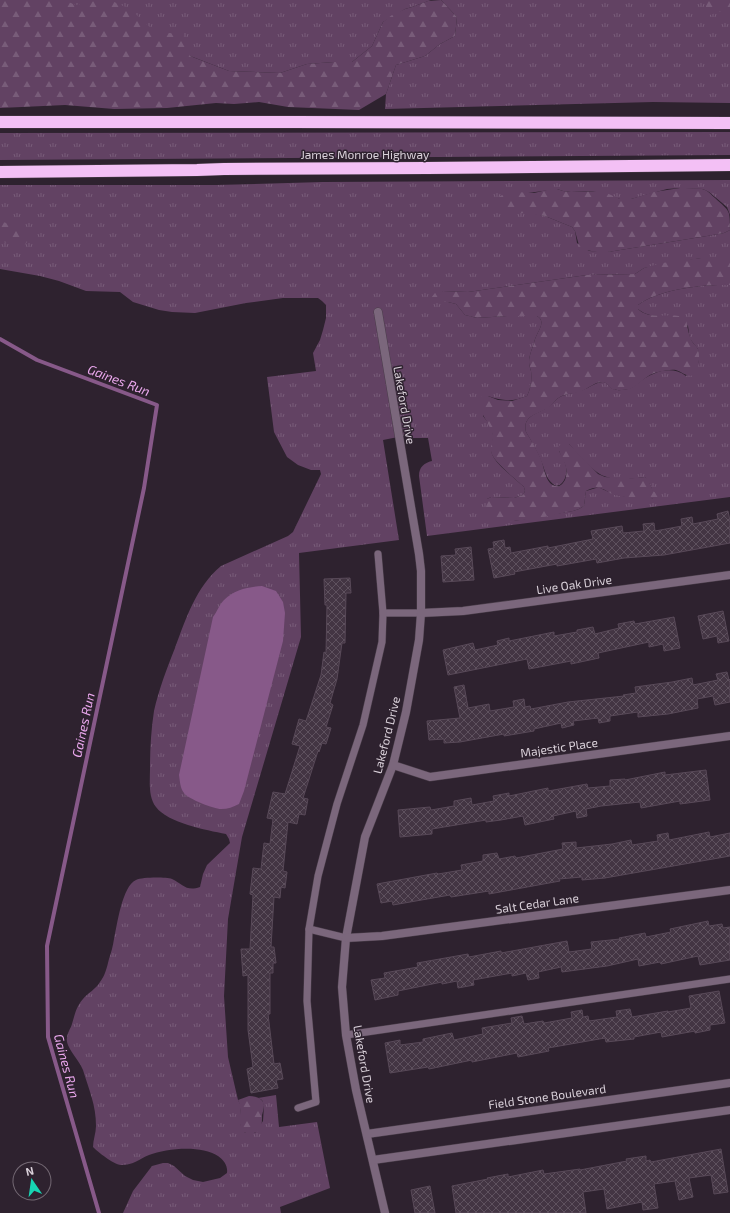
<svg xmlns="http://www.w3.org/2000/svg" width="730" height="1213" viewBox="0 0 730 1213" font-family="'Exo 2',sans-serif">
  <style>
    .grass { fill: url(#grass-tufts) }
    .forest { fill: url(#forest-firs) }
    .water { fill: #875989 }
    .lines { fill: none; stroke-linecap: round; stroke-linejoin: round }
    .stream { stroke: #875989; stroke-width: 4 }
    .building { fill: url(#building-cross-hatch); stroke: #584958 }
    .lane-casing { stroke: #4a3e4a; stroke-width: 8 }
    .street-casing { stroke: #4a3e4a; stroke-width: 9 }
    .highway-casing { stroke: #4a3e4a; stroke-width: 13 }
    .lane { stroke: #7b677c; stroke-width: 7 }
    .street { stroke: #7b677c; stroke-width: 8 }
    .highway { stroke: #f3c0f5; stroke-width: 12 }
    .labels { text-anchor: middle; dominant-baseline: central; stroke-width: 3; stroke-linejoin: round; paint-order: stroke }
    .street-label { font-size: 12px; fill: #dad1da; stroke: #2e222f }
    .water-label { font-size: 13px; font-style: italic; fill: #eba8ee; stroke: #2e222f }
  </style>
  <defs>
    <pattern id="grass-tufts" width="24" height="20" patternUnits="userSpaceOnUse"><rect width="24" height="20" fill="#624263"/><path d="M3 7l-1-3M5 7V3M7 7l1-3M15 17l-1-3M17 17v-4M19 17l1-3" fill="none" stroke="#785c79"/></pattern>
    <pattern id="forest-firs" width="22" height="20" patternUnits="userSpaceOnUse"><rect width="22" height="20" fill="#624263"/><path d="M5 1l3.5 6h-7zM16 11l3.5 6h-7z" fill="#785c79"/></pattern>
    <pattern id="building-cross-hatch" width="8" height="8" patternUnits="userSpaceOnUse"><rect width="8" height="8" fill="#433543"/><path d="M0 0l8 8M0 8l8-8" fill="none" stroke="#5e515e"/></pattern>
  </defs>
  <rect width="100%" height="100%" fill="#2e222f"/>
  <!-- grass -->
  <g class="grass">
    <polygon points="61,0 431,0 412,7 405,9 383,22 372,46 352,62 334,62 307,64 280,73 229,71 69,9"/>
    <polygon points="441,0 730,0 730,103 653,102 385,109 386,94 396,65 425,56 440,44 455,36 457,17"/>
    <polygon points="730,132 730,155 0,160 0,133"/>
    <path d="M730,180V215L727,207L709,192L703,189L680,188L667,189L631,199H620L593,191L571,192L563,191L557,189L528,193L535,214L545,216L572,227L575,231L577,243L589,251L608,252L707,236L724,233L730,230V258H701L644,268L635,274L587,275L468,292L443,291L433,302H448L456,304L465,315L477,318L507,316H537C548,322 535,334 534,343C532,349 529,356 529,362C529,365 530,368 531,371C532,380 531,388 527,396C513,402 502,401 488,396L483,416C488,422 494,430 493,438C493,444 490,449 492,454C496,465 515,478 524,487L525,491L523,495L514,498L491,497L487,499L514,521L573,511L579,509L584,506L586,491L596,488H600L613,494L622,496L653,499C653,490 651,484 645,477C632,479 616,481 604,476C594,473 576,452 569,444L559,451C561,455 564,459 565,463C568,471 566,485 556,486C546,480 546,473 542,463C538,452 532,442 526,432C522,415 539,414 548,407C553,404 556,398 562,396C569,393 576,393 583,390C589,388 596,382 603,382C607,382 609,387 613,389C617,391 623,390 628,389C633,388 637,384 641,381C654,372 671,365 686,376L699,362L698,349L690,339L688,326L677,316C664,316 648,318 638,309V305C659,289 704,284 730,285V497L427,536L419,476C419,467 424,463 432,461L428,438H411L403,436L383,440L399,540L299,553L301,637L242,837L228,919L224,996L228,1057L238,1100L240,1104V1124L245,1133H255L263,1121L264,1106L262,1100L258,1098L276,1095L279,1127L317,1122L330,1188L280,1207L281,1213H123L133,1191L152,1166L163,1163H168L174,1166L185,1176L193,1180L203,1182L220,1178L227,1173C228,1166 224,1160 218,1156C202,1145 167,1148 149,1155C139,1159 134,1165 121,1165C113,1164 98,1152 93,1147C93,1140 96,1133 96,1126C96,1105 89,1090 83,1070C80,1061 65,1047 67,1038C67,1033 71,1028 72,1024C75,1014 76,1007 83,999C88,993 96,989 100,982C105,976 107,967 109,959C111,953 113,946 114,939C117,926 122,886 136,880C143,877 165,877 172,879C183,884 186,892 200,887L203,874L207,865L230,843L229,839L226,834C206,830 168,823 156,807C148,797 150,781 150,769C150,750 151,730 154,711C159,689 167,668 175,648C186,618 196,587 221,566L288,536L293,532L321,474L320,470H311L298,465L287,457L274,432L267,377L316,371L313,353L320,340L323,330L326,318V305L322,301L318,298H283L246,303L195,313L172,312L159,310L133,302L120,292L86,291L59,281L40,276L0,269V185H216L323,182Z"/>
  </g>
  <!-- forest -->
  <g class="forest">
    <polygon points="0,0 63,0 76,5 99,0 112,1 130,9 155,32 183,34 190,56 229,71 280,73 307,64 334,62 352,62 372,46 383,22 392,15 405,9 412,7 428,1 441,0 457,17 455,36 440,44 425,56 396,65 386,94 359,110 288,107 259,102 234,104 216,103 167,108 114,109 65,105 0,108"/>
    <polygon points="706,0 730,0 730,9 726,10 706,16"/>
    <path d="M680,188C687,188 695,188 702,189C708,190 711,195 715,198C730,212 730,209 730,230L724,233L707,236L608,252H597L580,249L575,231L572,227L545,216L506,211C500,210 497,208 495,202L497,198L504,194L515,192L534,193L551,189H557L563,191L571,192L602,191L620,199H631L654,192Z"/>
    <path d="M0,221C9,224 33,229 27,242C25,245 22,247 19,246C12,246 6,242 0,241Z"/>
    <path d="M701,258H730V285C704,284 659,289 638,305V309C652,322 673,310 686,319C687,325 688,331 690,337C691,342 696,345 698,349C700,354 699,370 696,373C689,380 683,372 676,370C671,369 664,371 658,372C646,374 640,385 630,389C625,390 616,391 612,389C608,386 607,382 602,382C595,382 589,388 582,391C576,394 568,393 562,396C556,398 553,404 548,408C539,414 522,415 526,432C531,440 536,448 540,457C544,465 544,476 550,483C552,485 556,487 559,486C562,485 563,483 565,480C570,465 561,460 558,447L561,444H569L598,474L605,477L625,479L645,477L648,479L653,491L658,494L659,497C651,502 621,497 612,494C608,492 603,488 598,488C594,487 590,489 586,491L584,506L579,509L573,511C558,514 509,525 497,520C493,519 490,515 487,512L486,504L487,499L491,497L514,498L523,495L525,491L524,487C517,480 491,460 491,451C490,443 495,438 491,430C486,417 480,415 479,399L482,396H488L498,400L512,401L527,396C531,388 532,380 531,371C530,368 529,365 529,362C529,356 532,349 534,343C535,334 548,322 537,316H507L477,318L465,315L456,304L448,302H433L431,298L435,293L443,291L468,292L587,275L635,274L644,268L662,263Z"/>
    <path d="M249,1096C255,1096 263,1098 264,1105C264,1108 263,1111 262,1115C262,1126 262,1134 248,1133C246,1133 244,1133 242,1130C237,1123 243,1109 238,1100Z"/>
  </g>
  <!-- water -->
  <path class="water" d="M262,586L276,591L283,602L285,613L283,641L244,791L239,804C233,807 228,809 221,809C214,809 188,799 184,793C180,788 180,781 179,775L213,617C217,612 219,605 224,600C234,590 248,587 262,586Z"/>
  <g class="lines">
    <!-- stream -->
    <polyline class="stream" points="0,339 37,360 157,405 144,488 47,946 48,1037 99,1213"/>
  </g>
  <!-- building -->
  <g class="building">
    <polygon points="728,511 730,521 730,543 664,555 624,558 597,563 596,559 557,566 557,564 514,572 515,574 494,578 488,549 494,548 493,542 504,540 505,548 510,547 511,553 548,546 548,548 593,539 591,531 622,526 623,533 644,531 643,524 654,523 655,531 682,526 681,519 692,517 693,524 718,519 717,514"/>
    <polygon points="471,547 474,580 443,582 441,556 456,555 455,549"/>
    <polygon points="350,578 351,593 346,593 345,643 342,643 337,679 330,703 333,705 326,727 331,728 326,744 322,743 319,752 318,751 303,798 308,799 305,815 299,814 297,824 288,822 283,871 287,872 285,888 281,887 280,898 274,897 271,947 274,947 276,963 273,963 273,973 270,973 270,1014 268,1014 274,1064 280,1063 283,1079 276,1080 278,1088 251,1093 247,1069 253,1067 248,1030 248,975 243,976 241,949 250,949 253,895 250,894 253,868 261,869 264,843 270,844 273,819 267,818 273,792 285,794 300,746 292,744 299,719 306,721 321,675 324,652 326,653 327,605 325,605 324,579"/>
    <polygon points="723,611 729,641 718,643 717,636 703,639 698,616"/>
    <polygon points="674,617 680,648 664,651 663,644 649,647 649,642 598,653 599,658 571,664 571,661 529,669 527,659 448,675 443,650 473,643 475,650 498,645 497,641 509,638 509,641 554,632 554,636 577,632 577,630 593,627 595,634 619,628 618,624 634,621 635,624"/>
    <polygon points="727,672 729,680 730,679 730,702 715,705 713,696 697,699 698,708 668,714 638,717 638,712 610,716 610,721 599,723 598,718 573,721 574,725 562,728 561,723 534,729 534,731 504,736 504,734 460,742 444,743 444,739 429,740 427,721 460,718 454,687 464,685 468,708 489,704 490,711 514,707 513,701 524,699 525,707 530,706 531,709 568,702 624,696 623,695 636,693 635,687 672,682 692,678 693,685 718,680 716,674"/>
    <polygon points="706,770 710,800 680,804 680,801 641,808 640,802 601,806 586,809 587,816 577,818 576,811 553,816 554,819 525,825 523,816 501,820 486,822 486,820 432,829 432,834 400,837 398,810 430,807 431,810 454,806 454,801 471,798 472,805 494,801 493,796 509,793 509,796 548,788 548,791 587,784 588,788 610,786 610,780 625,779 625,780 665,772 665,775"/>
    <polygon points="709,832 710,837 730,833 730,856 605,878 582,880 582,877 559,879 560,881 489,894 489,891 451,897 450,895 393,905 392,901 381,903 377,884 437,873 438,874 462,870 461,865 483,861 483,855 497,853 499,859 515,856 516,858 563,849 562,843 576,842 576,848 612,844 631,840 632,845 658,841 657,835 668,833 669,840"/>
    <polygon points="708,921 709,926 722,924 723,928 730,927 730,960 700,965 698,956 661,964 660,962 639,966 638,959 607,966 562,972 561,967 538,972 539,978 528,980 526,973 512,976 512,973 473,980 474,985 458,988 457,981 442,984 442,982 398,991 398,995 375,1000 371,980 385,978 384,973 418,967 417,963 468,954 469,957 501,951 501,953 567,941 569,952 592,949 591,942 620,939 619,938 645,933 646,937 671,932 670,929"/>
    <polygon points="719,991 725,1023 710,1025 710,1030 695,1033 695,1031 662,1037 661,1032 634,1037 634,1039 606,1042 605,1038 548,1048 549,1051 518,1057 517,1053 472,1062 472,1060 429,1069 428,1067 390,1073 385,1043 400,1040 400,1045 423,1042 423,1039 452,1033 454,1040 483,1034 482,1028 512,1023 511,1018 522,1016 524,1024 543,1021 544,1023 572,1018 571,1012 582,1010 583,1017 588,1016 589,1021 617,1017 616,1011 630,1009 632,1017 668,1011 668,1012 691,1008 689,996"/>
    <polygon points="721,1149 728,1192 714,1194 711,1175 689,1178 693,1197 679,1200 675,1181 654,1184 658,1208 643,1210 642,1202 607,1209 604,1189 583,1192 586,1213 456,1213 452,1186 488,1179 487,1178 508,1174 508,1177 543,1170 544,1174 580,1169 580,1170 627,1161 626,1159 646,1156 646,1161 650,1160 651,1162"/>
    <polygon points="430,1186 435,1213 415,1213 411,1190"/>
  </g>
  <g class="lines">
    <!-- lane casing -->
    <g class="lane-casing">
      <g id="lane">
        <polyline points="383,613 421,613"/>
        <polyline points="309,929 346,938"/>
        <polyline points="346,1035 730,979"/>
        <polyline points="298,1108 316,1102 307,1001 309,929 318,876 337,804 363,725 382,642 383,613 378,554"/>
      </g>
    </g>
    <!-- street casing -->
    <g class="street-casing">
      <g id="street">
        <polyline points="378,312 419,554 421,571 421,613 419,640 406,712 393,765 365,837 346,938 342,987 346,1035 356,1090 385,1213"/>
        <polyline points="421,613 463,611 730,575"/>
        <polyline points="393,765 430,777 730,736"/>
        <polyline points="346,938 382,936 730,890"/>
        <polyline points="367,1134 730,1083"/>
        <polyline points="373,1160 730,1110"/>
      </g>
    </g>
    <!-- highway casing -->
    <g class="highway-casing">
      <g id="highway">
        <polyline points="0,122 291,122 730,123"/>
        <polyline points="0,172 197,170 224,169 427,168 730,165"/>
      </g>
    </g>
    <!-- lane -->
    <use href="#lane" class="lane"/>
    <!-- street -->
    <use href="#street" class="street"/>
    <!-- highway -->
    <use href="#highway" class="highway"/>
  </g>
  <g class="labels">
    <!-- street labels -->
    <g class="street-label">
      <text x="365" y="154">James Monroe Highway</text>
      <text transform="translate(405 405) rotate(80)">Lakeford Drive</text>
      <text transform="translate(574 584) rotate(-8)">Live Oak Drive</text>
      <text transform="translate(386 735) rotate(-76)">Lakeford Drive</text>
      <text transform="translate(559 747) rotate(-8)">Majestic Place</text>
      <text transform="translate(537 903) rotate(-8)">Salt Cedar Lane</text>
      <text transform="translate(365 1064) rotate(80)">Lakeford Drive</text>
      <text transform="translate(547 1096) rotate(-8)">Field Stone Boulevard</text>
    </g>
    <!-- water labels -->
    <g class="water-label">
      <text transform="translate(119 380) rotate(21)">Gaines Run</text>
      <text transform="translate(83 725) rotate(-78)">Gaines Run</text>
      <text transform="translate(67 1066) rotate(75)">Gaines Run</text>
    </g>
  </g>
  <!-- north arrow -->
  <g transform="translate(32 1181) rotate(347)"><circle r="19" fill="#2e222f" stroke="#736873"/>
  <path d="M0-3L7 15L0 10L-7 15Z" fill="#17d5b3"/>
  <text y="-6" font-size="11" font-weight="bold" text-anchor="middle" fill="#dad1da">N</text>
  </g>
</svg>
